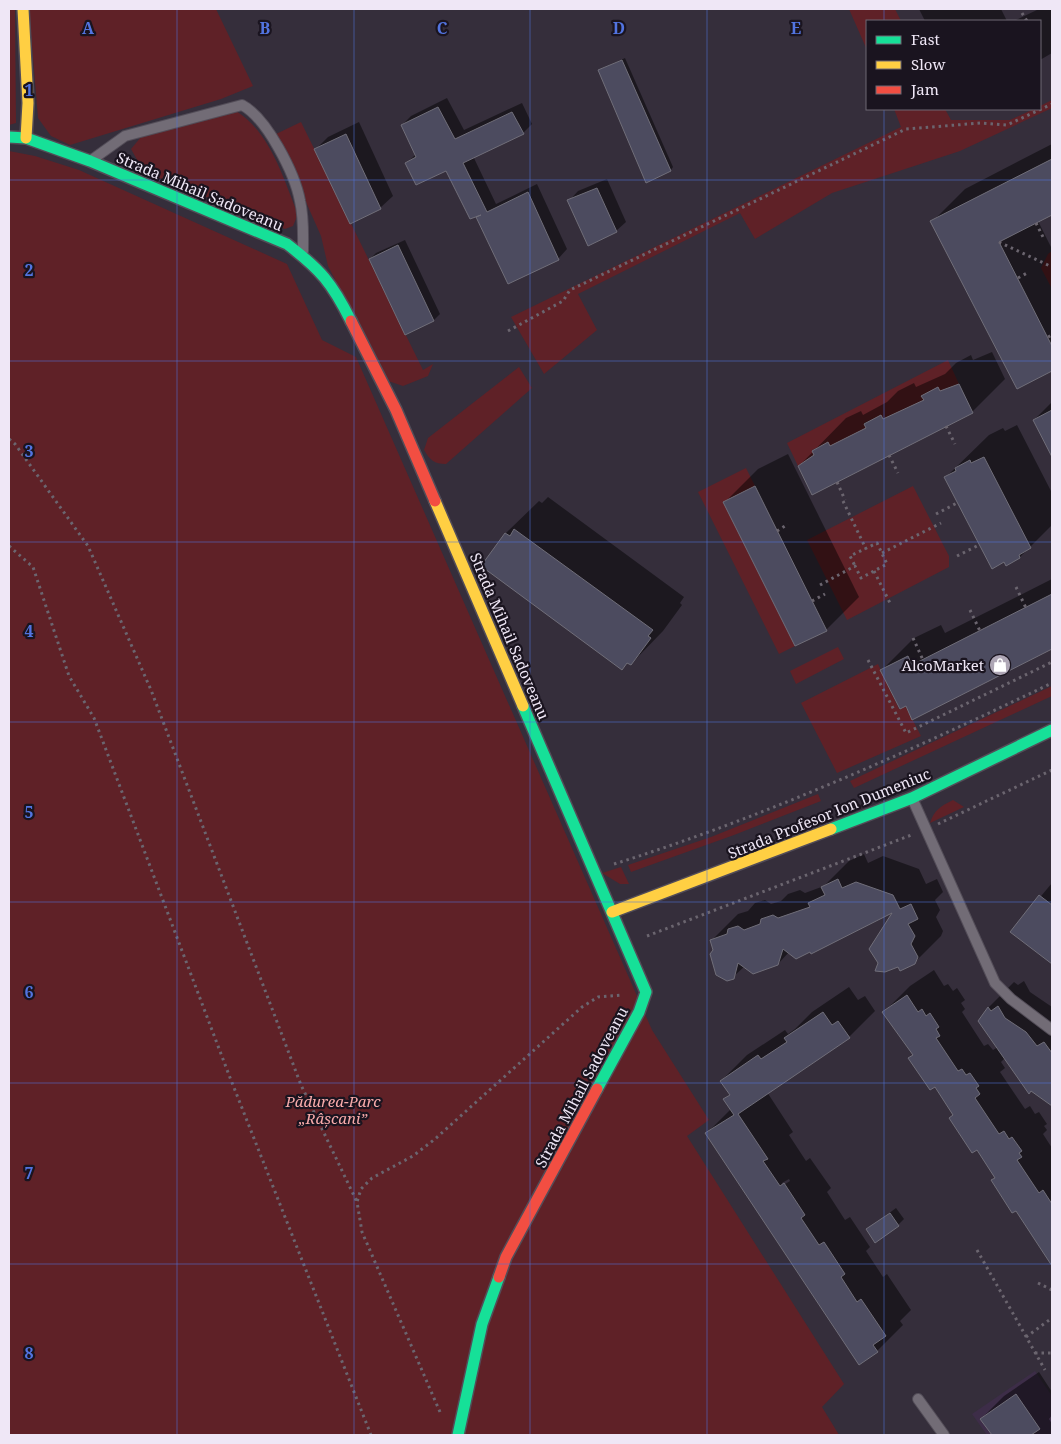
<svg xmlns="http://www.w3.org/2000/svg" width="1061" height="1444" viewBox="0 0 1061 1444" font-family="'Noto Serif',serif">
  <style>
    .built { fill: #3d2d48 }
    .green { fill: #5f2127 }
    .shadow { fill: #0007; fill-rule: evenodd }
    .building { fill: #4c4b5f; stroke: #706e79 }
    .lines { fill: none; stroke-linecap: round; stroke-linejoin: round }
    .lane-casing { stroke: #534d58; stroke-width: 12 }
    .fast-casing { stroke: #534d58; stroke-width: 14 }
    .slow-casing { stroke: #534d58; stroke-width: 14 }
    .jam-casing { stroke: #534d58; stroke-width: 14 }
    .path { stroke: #6b656f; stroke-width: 3; stroke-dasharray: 2.5 4; stroke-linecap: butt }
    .lane { stroke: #726c76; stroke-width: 10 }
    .fast { stroke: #16e098; stroke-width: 11 }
    .slow { stroke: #ffcf43; stroke-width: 11 }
    .jam { stroke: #f24e42; stroke-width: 11 }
    .grid { fill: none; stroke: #5274e0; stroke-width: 1; stroke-opacity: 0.55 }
    .labels { text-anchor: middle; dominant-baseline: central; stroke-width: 4.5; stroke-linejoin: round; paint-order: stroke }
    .street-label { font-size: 15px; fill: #efe7f6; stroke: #1a141f }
    .poi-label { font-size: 15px; fill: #efe7f6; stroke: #1a141f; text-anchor: end }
    .park-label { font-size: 15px; font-style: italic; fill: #f8aaaa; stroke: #1a141f }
    .grid-label { font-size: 16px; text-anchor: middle; font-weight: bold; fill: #5274e0; stroke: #1a141f; stroke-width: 4.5; stroke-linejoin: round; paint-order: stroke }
  </style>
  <rect width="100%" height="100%" fill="#352e3b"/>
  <!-- built -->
  <polygon class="built" points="1035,1371 1052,1396 1052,1435 987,1435 972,1414"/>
  <!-- green -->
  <g class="green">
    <polygon points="9,9 15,9 16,123 9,125"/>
    <polygon points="29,9 216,9 253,86 221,99 70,145 51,136 38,118"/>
    <polygon points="849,9 895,9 901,21 867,21 867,50"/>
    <polygon points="1052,100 1052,108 960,151 832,193 755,239 740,213 578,294 597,330 544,374 511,317 901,127 894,109 945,109 951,120 1010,120 1034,109 1040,109 1040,106"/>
    <path d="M236,111C271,133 283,178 298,214L293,226L285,229L144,172L131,149L141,137Z"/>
    <polygon points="301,122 423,370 433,364 428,376 403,386 388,381 328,266 321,236 276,134"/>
    <polygon points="9,151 35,156 79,170 287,264 322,340 356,357 652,1030 709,1120 687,1136 844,1384 822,1407 839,1435 9,1435"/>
    <polygon points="1052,251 1052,289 1041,268 1048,254"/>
    <polygon points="948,360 959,384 940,391 938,388 922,396 924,400 894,416 893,414 883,419 880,416 864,423 866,428 830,447 828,443 812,450 814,455 798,466 787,443"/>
    <path d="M519,367L532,388L446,464C434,464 430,460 424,450L428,438Z"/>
    <polygon points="746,468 755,486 723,502 795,646 779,654 698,492"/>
    <polygon points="913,486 949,556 949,567 847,620 807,540"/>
    <polygon points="838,647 844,659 796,684 790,671"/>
    <polygon points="878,664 899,709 906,707 921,736 837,773 801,703"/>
    <polygon points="1052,686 1052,696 854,788 850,781"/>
    <polygon points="818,794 821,801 734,835 631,872 628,865 711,837"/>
    <path d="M953,800L964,807L930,823C934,810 941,806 953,800Z"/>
    <polygon points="621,867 629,884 620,884 602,873"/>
  </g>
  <!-- shadow -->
  <g class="shadow">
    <polygon points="919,9 1001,9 1007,21 925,21"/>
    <polygon points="1039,9 1052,9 1052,53 1040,60 1040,21 1014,21"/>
    <polygon points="625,58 673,167 671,170 600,70"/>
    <polygon points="447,98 464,130 522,103 532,124 523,133 473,156 496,204 537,184 567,249 558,259 478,217 482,213 447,169 407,163 416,154 402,125 411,116"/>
    <polygon points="359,122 393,196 380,208 316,149 328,137"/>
    <polygon points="1052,144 1052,213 1038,221 1052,249 1052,369 1018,387 932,222 965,189"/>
    <polygon points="607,179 626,222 616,231 569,201 578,191"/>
    <polygon points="405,240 440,314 434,320 406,333 370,259 376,253"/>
    <polygon points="992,352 1005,379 972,412 799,466 846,418 861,411 863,415 887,402 898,391 914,383 916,387 945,374 956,363 971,355 973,360"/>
    <polygon points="1052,402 1052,455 1034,420"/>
    <polygon points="1017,425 1052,493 1052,525 1020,557 945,478 989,435 1003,428 1005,431"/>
    <polygon points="788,454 859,597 826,630 725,502 758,469"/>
    <polygon points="548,497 684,597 680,603 682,605 663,631 631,664 628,662 622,669 483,565 506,533 539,501 542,503"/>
    <polygon points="1052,579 1052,648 913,718 882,670 914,638 941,625 945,633"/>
    <polygon points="864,854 868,863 883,856 919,869 926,884 937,879 943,892 935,900 940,910 936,917 943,931 941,936 914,963 895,910 811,951 789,952 778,964 745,966 733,977 714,951 712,940 738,914 748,911 755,903 765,900 771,904 781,901 788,894 800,890 805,893 824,886 849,861"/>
    <polygon points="1052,883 1052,963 1011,932"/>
    <polygon points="934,970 944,986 948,984 953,991 957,988 965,1000 961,1003 965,1009 962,1012 984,1046 988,1044 993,1050 998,1047 988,1008 1014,982 1018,985 1024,981 1030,992 1052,1007 1052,1104 1031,1090 1005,1058 1001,1062 1005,1068 1000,1072 1025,1109 1030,1106 1035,1114 1039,1112 1047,1124 1044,1126 1047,1130 1043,1134 1052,1148 1052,1248 1045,1253 1016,1209 992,1180 996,1177 884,1012 910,986"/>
    <path d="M849,987L858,1000L865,996L875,1011L849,1037L767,1092L793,1132L789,1135L806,1161L810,1158L831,1188L827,1192L845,1220L850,1217L870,1247L866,1251L883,1277L887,1274L911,1310L900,1321L903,1325L877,1351L707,1133L731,1109L725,1100L730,1094L721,1081L747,1055L785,1030L788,1034L795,1029L812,1012ZM789,1179L790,1181L782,1186V1183Z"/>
    <polygon points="896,1208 904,1219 898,1225 868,1229"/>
    <polygon points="1039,1372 1052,1392 1052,1415 1049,1419 1052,1424 1052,1435 993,1435 981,1419 1004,1396"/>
  </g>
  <!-- building -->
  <g class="building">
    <polygon points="622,60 671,171 646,183 598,70"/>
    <polygon points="438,107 455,139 512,112 524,134 463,163 487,212 528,192 559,260 508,284 476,217 481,215 470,219 446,171 416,185 405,163 416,157 401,125"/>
    <polygon points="346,134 381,209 350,224 314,149"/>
    <polygon points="1052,159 1052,215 999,242 1052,346 1052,371 1017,389 930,221"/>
    <polygon points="597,188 617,232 588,246 567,200"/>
    <polygon points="398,245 434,321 405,335 369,259"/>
    <polygon points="959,384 973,413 812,495 798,466 814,455 812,451 828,442 830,446 866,428 864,424 881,415 883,419 924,400 921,396 938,387 940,391"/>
    <polygon points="1052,410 1052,457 1033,420"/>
    <polygon points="984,457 1031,548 1019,555 1020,558 1006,566 1004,562 992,569 944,477 956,471 955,468 970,460 971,463"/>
    <polygon points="755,486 827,631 795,646 723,502"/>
    <polygon points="514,529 653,630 648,636 651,638 631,665 627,663 622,670 481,566 505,533 510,536"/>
    <polygon points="1052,594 1052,649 912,720 906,706 900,709 880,670 908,656 912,665"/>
    <polygon points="838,879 842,888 856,882 893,895 900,909 911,904 918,919 908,924 915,936 911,944 918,957 915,964 900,971 898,967 885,972 875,971 878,963 869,949 892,913 811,954 810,952 796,959 783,949 778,965 753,974 738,963 734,979 727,981 716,975 710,954 713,950 710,940 727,934 728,929 738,926 744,930 760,924 761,919 773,915 778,918 810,907 808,903 825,895 821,887"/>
    <polygon points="1039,895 1052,905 1052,964 1010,932"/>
    <polygon points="907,995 918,1012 922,1009 926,1016 930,1013 939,1027 936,1029 940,1036 936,1038 958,1071 962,1069 966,1075 970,1073 979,1086 976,1088 980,1094 975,1098 999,1134 1004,1131 1009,1139 1012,1137 1022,1151 1019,1153 1022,1157 1017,1160 1039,1193 1043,1190 1052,1204 1052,1266 1016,1211 1012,1213 991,1180 995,1178 977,1150 972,1153 949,1118 953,1115 935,1087 930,1090 908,1058 913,1055 882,1012"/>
    <polygon points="998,1006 1005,1018 1026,1032 1037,1046 1044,1042 1052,1053 1052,1106 1031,1091 1029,1094 978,1021 988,1007 991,1011"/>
    <polygon points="823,1012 832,1025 838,1021 850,1038 738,1114 768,1159 763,1161 780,1186 784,1183 805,1215 801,1218 819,1245 824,1242 845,1274 841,1277 857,1302 861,1299 886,1336 873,1345 878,1352 859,1365 705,1133 734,1115 723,1099 730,1095 720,1081 758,1055 761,1059 787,1042 784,1038"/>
    <polygon points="890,1213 899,1226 875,1243 866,1229"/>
    <polygon points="1016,1394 1040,1429 1031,1435 992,1435 980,1419"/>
  </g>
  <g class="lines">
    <!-- lane casing -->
    <g class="lane-casing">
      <g id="lane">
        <path d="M93,159L125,136L242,105C267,118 295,174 300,201C304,218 303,234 303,251"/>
        <polyline points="912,798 995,983 1011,999 1052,1030"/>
        <polyline points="918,1399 944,1435"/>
      </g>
    </g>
    <!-- fast casing -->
    <g class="fast-casing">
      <g id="fast">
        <path d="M9,137L26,138L90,161L287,244C321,270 332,283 351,321"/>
        <polyline points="523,706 646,992 639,1012 597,1089"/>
        <polyline points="831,829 912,798 1052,730"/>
        <polyline points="458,1435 482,1324 499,1277"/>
      </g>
    </g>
    <!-- slow casing -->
    <g class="slow-casing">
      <g id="slow">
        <polyline points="23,9 28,103 26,138"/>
        <polyline points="435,501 523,706"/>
        <polyline points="612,912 831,829"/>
      </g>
    </g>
    <!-- jam casing -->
    <g class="jam-casing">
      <g id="jam">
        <polyline points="351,321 396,410 435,501"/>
        <polyline points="499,1277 506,1257 597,1089"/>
      </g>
    </g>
    <!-- path -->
    <g class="path">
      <polyline points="1022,13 1027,21"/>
      <polyline points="1036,223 1044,239"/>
      <polyline points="999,242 1052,267"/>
      <polyline points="1018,278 1029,272"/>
      <polyline points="508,331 563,301 570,290 906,129 981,123 1007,125 1052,104"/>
      <polyline points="1048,337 1052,335"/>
      <polyline points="946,426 955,444"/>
      <polyline points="9,439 15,444 88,546 151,690 301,1085 357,1202"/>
      <polyline points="889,455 898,473"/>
      <polyline points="837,482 845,500"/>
      <polyline points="843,501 866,549"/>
      <polyline points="936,514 957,503"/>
      <polyline points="777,531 788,524"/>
      <polyline points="9,546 33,567 69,676 94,718 229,1075 371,1435"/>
      <polyline points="882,553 941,523"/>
      <polyline points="957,556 979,545"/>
      <polyline points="874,571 891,605"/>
      <polyline points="820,585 855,566 861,578 887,564 877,543 850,556 855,566"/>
      <polyline points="1016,587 1026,608"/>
      <polyline points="812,601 825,594"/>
      <polyline points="970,610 980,631"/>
      <polyline points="913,638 923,660"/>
      <polyline points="868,660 906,733 1052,662"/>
      <polyline points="938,824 1052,770"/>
      <path d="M614,864C765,817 910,751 1052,683"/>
      <polyline points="647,936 914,834"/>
      <polyline points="977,1250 1045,1370"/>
      <polyline points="1038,1283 1052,1290"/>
      <polyline points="1026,1337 1052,1318"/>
      <polyline points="1035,1353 1052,1353"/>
      <polyline points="440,1412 362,1232 357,1202 361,1189 372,1178 413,1156 435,1139 582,1007 598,997 623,995"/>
    </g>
    <!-- lane -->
    <use href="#lane" class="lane"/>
    <!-- fast -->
    <use href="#fast" class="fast"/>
    <!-- slow -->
    <use href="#slow" class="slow"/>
    <!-- jam -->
    <use href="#jam" class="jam"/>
  </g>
  <!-- grid -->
  <path class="grid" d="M177,9V1435M354,9V1435M530,9V1435M707,9V1435M884,9V21M884,109V1435M9,180H1052M9,361H1052M9,542H1052M9,722H1052M9,902H1052M9,1083H1052M9,1264H1052"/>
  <!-- icons -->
  <defs>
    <g id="shop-disc" transform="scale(1.125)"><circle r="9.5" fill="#aea6b5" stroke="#1a141f"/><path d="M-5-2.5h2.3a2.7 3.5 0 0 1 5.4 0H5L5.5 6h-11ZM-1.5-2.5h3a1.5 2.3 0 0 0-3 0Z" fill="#fff"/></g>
  </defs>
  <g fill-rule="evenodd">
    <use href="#shop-disc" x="1000" y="665"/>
  </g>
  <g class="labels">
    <!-- street labels -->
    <g class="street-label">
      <text transform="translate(200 191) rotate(23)">Strada Mihail Sadoveanu</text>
      <text transform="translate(510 636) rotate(67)">Strada Mihail Sadoveanu</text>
      <text transform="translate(829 813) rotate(-22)">Strada Profesor Ion Dumeniuc</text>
      <text transform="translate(581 1087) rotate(-62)">Strada Mihail Sadoveanu</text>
    </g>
    <!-- poi labels -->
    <g class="poi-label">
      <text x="984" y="665">AlcoMarket</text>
    </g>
    <!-- park labels -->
    <g class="park-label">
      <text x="333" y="1101">Pădurea-Parc<tspan x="333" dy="17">„Râșcani”</tspan></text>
    </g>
  </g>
  <g class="grid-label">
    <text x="88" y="34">A</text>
    <text x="265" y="34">B</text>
    <text x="442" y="34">C</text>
    <text x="619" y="34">D</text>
    <text x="796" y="34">E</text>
    <text x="29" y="96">1</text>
    <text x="29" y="276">2</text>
    <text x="29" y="457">3</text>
    <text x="29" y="637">4</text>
    <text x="29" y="818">5</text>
    <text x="29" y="998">6</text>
    <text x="29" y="1179">7</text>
    <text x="29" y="1359">8</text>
  </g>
  <!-- border -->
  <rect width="1061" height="1444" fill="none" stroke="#efe7f6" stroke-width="20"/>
  <!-- legend -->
  <rect x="866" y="20" width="175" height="90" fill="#1a141f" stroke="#6f6875"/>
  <rect x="876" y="36" width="25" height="8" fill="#16e098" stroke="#6f6875"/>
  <text x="911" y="45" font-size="15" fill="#efe7f6">Fast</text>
  <rect x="876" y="61" width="25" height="8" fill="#ffcf43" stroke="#6f6875"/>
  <text x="911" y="70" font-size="15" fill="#efe7f6">Slow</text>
  <rect x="876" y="86" width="25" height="8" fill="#f24e42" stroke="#6f6875"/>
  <text x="911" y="95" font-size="15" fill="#efe7f6">Jam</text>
</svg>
